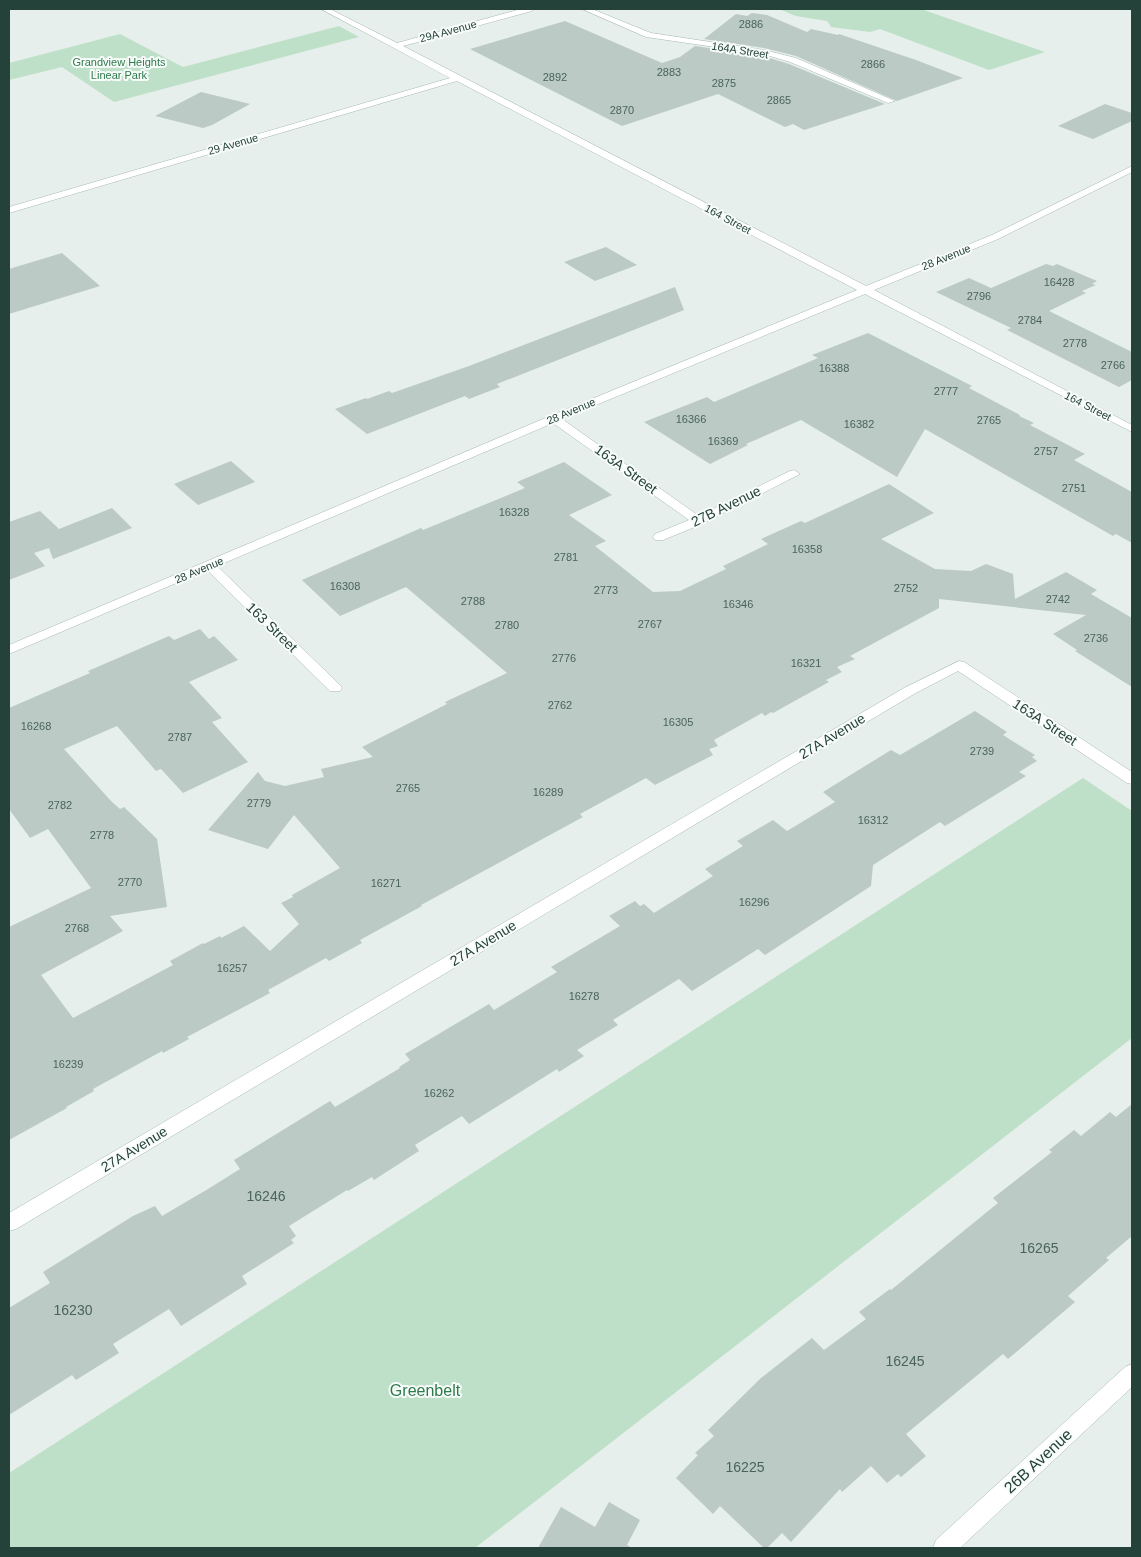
<svg xmlns="http://www.w3.org/2000/svg" width="1141" height="1557" viewBox="0 0 1141 1557" font-family="Arial,sans-serif">
  <style>
    .green { fill: #bfe0c8 }
    .building { fill: #bbcac4 }
    .lines { fill: none; stroke-linecap: round; stroke-linejoin: round }
    .minor-casing { stroke: #a8b8b2; stroke-width: 1 }
    .minor { fill: #fff; fill-rule: evenodd }
    .labels { text-anchor: middle; dominant-baseline: central; stroke-width: 4; stroke-linejoin: round; paint-order: stroke }
    .number-label { font-size: 11px; fill: #4a645c }
    .far-street-label { font-size: 11px; fill: #24423a; stroke: #f7fbf9 }
    .far-park-label { font-size: 11px; fill: #2d7a4b; stroke: #f7fbf9 }
    .street-label { font-size: 14px; fill: #24423a; stroke: #f7fbf9 }
    .near-number-label { font-size: 14px; fill: #4a645c }
    .near-park-label { font-size: 16px; fill: #2d7a4b; stroke: #f7fbf9 }
    .near-street-label { font-size: 16px; fill: #24423a; stroke: #f7fbf9 }
  </style>
  <rect width="100%" height="100%" fill="#e6efeb"/>
  <!-- green -->
  <g class="green">
    <polygon points="779,9 921,9 1045,52 989,70 880,29 870,32 831,27 827,21 796,16"/>
    <polygon points="339,26 359,37 114,102 62,67 9,80 9,63 120,34 183,67"/>
    <polygon points="1083,778 1132,811 1132,1038 475,1548 9,1548 9,1473"/>
  </g>
  <!-- building -->
  <g class="building">
    <polygon points="752,13 767,15 807,32 811,29 838,35 839,34 916,60 963,78 897,101 796,56 764,48 704,39 736,14 747,16"/>
    <polygon points="565,21 662,63 680,57 695,46 763,56 789,64 885,104 804,130 793,124 785,127 718,94 622,126 470,49"/>
    <polygon points="201,92 250,104 212,125 203,128 155,116"/>
    <polygon points="1105,104 1132,113 1132,121 1093,139 1058,126"/>
    <polygon points="606,247 637,265 595,281 564,262"/>
    <polygon points="62,253 100,286 9,314 9,269"/>
    <polygon points="1046,264 1053,266 1057,264 1097,281 1092,284 1096,285 1082,291 1086,293 1049,311 1132,352 1132,380 1119,387 1007,330 1011,328 936,292 969,278 991,288"/>
    <polygon points="675,287 684,310 497,384 500,387 469,399 465,396 367,434 335,409 366,398 367,399 389,391 392,393 469,366"/>
    <polygon points="868,333 972,386 969,388 1020,415 1019,416 1034,423 1030,425 1085,454 1074,460 1132,492 1132,543 1116,534 1113,536 925,429 897,477 801,420 746,444 748,445 710,464 644,422 707,397 714,402 818,358 812,355"/>
    <polygon points="231,461 255,482 198,505 174,484"/>
    <polygon points="564,462 612,495 569,515 606,541 595,546 653,592 680,591 726,569 723,566 768,544 761,539 801,521 805,523 889,484 934,513 881,539 935,569 971,571 986,564 1013,574 1015,599 1066,572 1097,590 1091,594 1132,618 1132,687 1075,651 1077,650 1053,634 1086,615 939,599 939,608 850,656 855,659 837,667 842,672 826,680 829,682 773,713 771,712 765,716 762,713 714,740 718,746 709,749 713,755 655,785 646,778 580,814 583,817 421,905 422,906 360,940 362,943 329,961 326,958 268,990 270,993 187,1037 189,1039 163,1053 162,1051 93,1089 94,1091 66,1107 67,1108 9,1140 9,927 91,888 48,829 30,838 9,809 9,708 90,673 88,671 169,636 174,640 200,629 209,639 214,636 238,660 189,682 222,718 212,722 248,762 183,793 161,769 156,771 117,726 64,749 111,801 120,809 124,807 157,839 167,907 110,916 123,931 41,975 73,1018 173,965 170,961 203,943 204,944 220,936 221,938 244,926 270,951 299,924 281,903 293,897 292,895 340,868 294,815 268,849 208,830 258,772 265,781 285,786 324,777 321,769 373,757 362,747 447,704 445,702 507,673 406,587 340,616 302,580 421,528 423,530 525,488 517,482"/>
    <polygon points="112,508 132,528 53,559 49,548 34,553 45,566 9,580 9,522 40,511 59,529"/>
    <polygon points="975,711 1007,732 1003,735 1035,755 1032,757 1037,761 1019,772 1026,776 945,826 940,822 873,865 871,886 765,955 758,949 692,991 679,979 613,1020 618,1025 577,1050 584,1056 559,1072 557,1069 469,1124 462,1116 415,1145 419,1151 374,1180 372,1177 348,1191 347,1190 289,1226 296,1236 291,1240 294,1243 242,1276 247,1284 181,1326 169,1309 113,1344 119,1353 76,1380 72,1375 9,1415 9,1308 50,1283 43,1272 133,1216 155,1206 162,1216 208,1189 240,1169 234,1160 330,1101 335,1107 400,1068 399,1067 410,1060 405,1054 489,1004 494,1010 557,972 551,967 620,926 609,916 635,901 640,906 644,904 654,913 713,876 705,869 743,846 737,841 773,820 787,831 835,802 823,792 891,750 900,755"/>
    <polygon points="1132,1104 1132,1236 1106,1258 1109,1260 1068,1296 1075,1302 1008,1359 1003,1354 906,1434 926,1456 901,1477 898,1474 887,1483 871,1466 842,1492 840,1489 791,1542 782,1533 767,1548 764,1548 720,1506 713,1514 676,1478 698,1455 695,1453 714,1436 708,1430 761,1378 812,1338 824,1350 866,1319 859,1312 890,1289 891,1290 998,1203 993,1198 1052,1152 1049,1150 1074,1130 1081,1136 1110,1112 1116,1117"/>
    <polygon points="609,1502 640,1520 627,1545 632,1548 538,1548 561,1507 595,1527"/>
  </g>
  <g class="lines">
    <!-- minor casing -->
    <g class="minor-casing">
      <g id="minor">
        <polygon points="321,9 330,9 397,43 521,9 533,9 532,11 403,46 866,286 992,235 1132,166 1132,172 998,239 874,290 1132,425 1132,432 865,294 562,419 699,516 790,471 794,470 800,474 702,524 663,540 655,540 653,537 655,534 689,520 553,423 217,566 340,685 342,688 340,691 330,691 207,570 9,654 9,645 550,416 857,290 457,81 9,213 9,207 450,78"/>
        <polygon points="582,9 592,9 651,33 764,50 796,58 895,101 888,103 790,62 763,54 646,37"/>
        <polygon points="959,661 964,662 1132,772 1132,784 1127,783 958,671 914,694 16,1229 9,1231 9,1213 904,688"/>
        <polygon points="1132,1364 1132,1387 960,1548 933,1548 936,1540 1125,1367"/>
      </g>
    </g>
    <!-- minor -->
    <use href="#minor" class="minor"/>
  </g>
  <g class="labels">
    <!-- number labels -->
    <g class="number-label">
      <text x="751" y="24">2886</text>
      <text x="873" y="64">2866</text>
      <text x="669" y="72">2883</text>
      <text x="555" y="77">2892</text>
      <text x="724" y="83">2875</text>
      <text x="779" y="100">2865</text>
      <text x="622" y="110">2870</text>
      <text x="1059" y="282">16428</text>
      <text x="979" y="296">2796</text>
      <text x="1030" y="320">2784</text>
      <text x="1075" y="343">2778</text>
      <text x="1113" y="365">2766</text>
      <text x="834" y="368">16388</text>
      <text x="946" y="391">2777</text>
      <text x="691" y="419">16366</text>
      <text x="989" y="420">2765</text>
      <text x="859" y="424">16382</text>
      <text x="723" y="441">16369</text>
      <text x="1046" y="451">2757</text>
      <text x="1074" y="488">2751</text>
      <text x="514" y="512">16328</text>
      <text x="807" y="549">16358</text>
      <text x="566" y="557">2781</text>
      <text x="345" y="586">16308</text>
      <text x="906" y="588">2752</text>
      <text x="606" y="590">2773</text>
      <text x="1058" y="599">2742</text>
      <text x="473" y="601">2788</text>
      <text x="738" y="604">16346</text>
      <text x="650" y="624">2767</text>
      <text x="507" y="625">2780</text>
      <text x="1096" y="638">2736</text>
      <text x="564" y="658">2776</text>
      <text x="806" y="663">16321</text>
      <text x="560" y="705">2762</text>
      <text x="678" y="722">16305</text>
      <text x="36" y="726">16268</text>
      <text x="180" y="737">2787</text>
      <text x="982" y="751">2739</text>
      <text x="408" y="788">2765</text>
      <text x="548" y="792">16289</text>
      <text x="259" y="803">2779</text>
      <text x="60" y="805">2782</text>
      <text x="873" y="820">16312</text>
      <text x="102" y="835">2778</text>
      <text x="130" y="882">2770</text>
      <text x="386" y="883">16271</text>
      <text x="754" y="902">16296</text>
      <text x="77" y="928">2768</text>
      <text x="232" y="968">16257</text>
      <text x="584" y="996">16278</text>
      <text x="68" y="1064">16239</text>
      <text x="439" y="1093">16262</text>
    </g>
    <!-- far-street labels -->
    <g class="far-street-label">
      <text transform="translate(448 31) rotate(-15)">29A Avenue</text>
      <text transform="translate(740 50) rotate(9)">164A Street</text>
      <text transform="translate(233 144) rotate(-16)">29 Avenue</text>
      <text transform="translate(728 219) rotate(28)">164 Street</text>
      <text transform="translate(946 257) rotate(-22)">28 Avenue</text>
      <text transform="translate(1088 406) rotate(27)">164 Street</text>
      <text transform="translate(571 411) rotate(-23)">28 Avenue</text>
      <text transform="translate(199 570) rotate(-23)">28 Avenue</text>
    </g>
    <!-- far-park labels -->
    <g class="far-park-label">
      <text x="119" y="62">Grandview Heights<tspan x="119" dy="13">Linear Park</tspan></text>
    </g>
    <!-- street labels -->
    <g class="street-label">
      <text transform="translate(626 469) rotate(36)">163A Street</text>
      <text transform="translate(726 506) rotate(-26)">27B Avenue</text>
      <text transform="translate(272 627) rotate(44)">163 Street</text>
      <text transform="translate(1045 722) rotate(33)">163A Street</text>
      <text transform="translate(832 736) rotate(-31)">27A Avenue</text>
      <text transform="translate(483 943) rotate(-31)">27A Avenue</text>
      <text transform="translate(134 1149) rotate(-31)">27A Avenue</text>
    </g>
    <!-- near-number labels -->
    <g class="near-number-label">
      <text x="266" y="1196">16246</text>
      <text x="1039" y="1248">16265</text>
      <text x="73" y="1310">16230</text>
      <text x="905" y="1361">16245</text>
      <text x="745" y="1467">16225</text>
    </g>
    <!-- near-park labels -->
    <g class="near-park-label">
      <text x="425" y="1390">Greenbelt</text>
    </g>
    <!-- near-street labels -->
    <g class="near-street-label">
      <text transform="translate(1038 1461) rotate(-43)">26B Avenue</text>
    </g>
  </g>
  <!-- border -->
  <rect width="1141" height="1557" fill="none" stroke="#24423a" stroke-width="20"/>
</svg>
